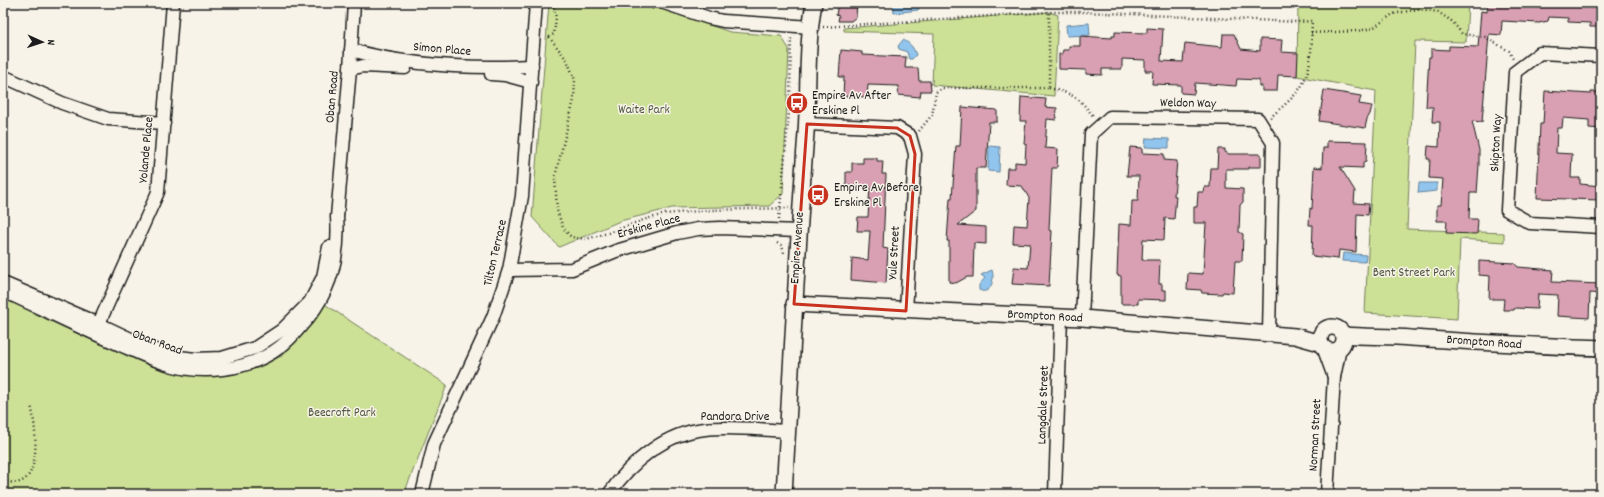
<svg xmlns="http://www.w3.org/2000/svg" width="1604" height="497" viewBox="0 0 1604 497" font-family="Dekko,sans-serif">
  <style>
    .green { fill: #cce196; stroke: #747e59 }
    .water { fill: #91c5ee; stroke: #62819a }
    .building { fill: #d8a0b2; stroke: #1c1c1c }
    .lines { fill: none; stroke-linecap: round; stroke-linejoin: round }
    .minor-casing { stroke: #1c1c1c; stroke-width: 15 }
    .tertiary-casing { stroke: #1c1c1c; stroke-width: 18 }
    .path { stroke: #1c1c1c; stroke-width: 2.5; stroke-dasharray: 1 3; stroke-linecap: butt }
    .minor { stroke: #f7f3e8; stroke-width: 12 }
    .tertiary { stroke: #f7f3e8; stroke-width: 15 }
    .marked { fill: none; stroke: #c8321e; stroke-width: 3; stroke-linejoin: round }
    .labels { text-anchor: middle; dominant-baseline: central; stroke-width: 3; stroke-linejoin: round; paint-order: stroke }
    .street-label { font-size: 13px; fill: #1c1c1c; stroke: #f7f3e8 }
    .poi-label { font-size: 13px; fill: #1c1c1c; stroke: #f7f3e8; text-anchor: start }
    .park-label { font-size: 13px; fill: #515741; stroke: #f7f3e8 }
  </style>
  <rect width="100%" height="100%" fill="#f7f3e8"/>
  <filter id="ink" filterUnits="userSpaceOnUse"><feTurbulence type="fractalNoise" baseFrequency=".025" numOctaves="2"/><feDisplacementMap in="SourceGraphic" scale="8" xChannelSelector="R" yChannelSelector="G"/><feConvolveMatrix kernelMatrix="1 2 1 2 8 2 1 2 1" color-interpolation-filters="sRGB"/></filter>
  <g filter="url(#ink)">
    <!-- green -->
    <g class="green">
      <polygon points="549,3 645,3 730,32 781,36 789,49 783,194 769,206 672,208 620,221 559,247 532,217"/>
      <polygon points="1298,3 1468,3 1466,42 1415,41 1407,229 1504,233 1504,242 1460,239 1457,319 1365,313 1376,91 1297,76"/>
      <polygon points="1049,12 1058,15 1054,96 932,85 934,34 844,31 844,28"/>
      <polygon points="3,292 174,369 229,375 282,356 323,303 447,385 407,486 406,494 3,494"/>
    </g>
    <!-- water -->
    <g class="water">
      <polygon points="894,3 920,3 921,5 918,10 894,13 893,4"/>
      <polygon points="1089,23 1090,35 1067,36 1066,25"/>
      <path d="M903,40C910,43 914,48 916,55L912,59H909L907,52L899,49L898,46Z"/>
      <polygon points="1146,138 1169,139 1169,148 1145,147"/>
      <polygon points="989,146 1000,147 999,172 988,171"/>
      <polygon points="1419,183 1437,183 1437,191 1418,193"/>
      <polygon points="1343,253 1366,255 1365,262 1342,261"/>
      <path d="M992,270C995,279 991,296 979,290V285L985,278L981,275Z"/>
    </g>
    <!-- building -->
    <g class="building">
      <polygon points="838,3 857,3 856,17 851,21 838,21 839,16 836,15"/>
      <polygon points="1488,3 1601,3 1601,27 1590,27 1590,23 1568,22 1568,18 1549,17 1548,21 1539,23 1502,21 1501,35 1489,34 1482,122 1472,121 1479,150 1479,165 1477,193 1470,193 1469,219 1478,219 1477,234 1446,233 1447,221 1437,221 1437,205 1441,205 1443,179 1429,178 1430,159 1427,159 1428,146 1439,147 1440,122 1432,122 1433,107 1426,107 1429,57 1431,57 1431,49 1449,50 1449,46 1478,47 1481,11 1487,12"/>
      <polygon points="1147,28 1163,29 1161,61 1183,62 1185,43 1222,47 1223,34 1234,34 1241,49 1260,51 1260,39 1282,40 1281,52 1298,53 1297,76 1278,75 1277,91 1262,91 1262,86 1259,86 1259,80 1237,79 1236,86 1195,83 1194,94 1181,93 1181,85 1152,84 1153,71 1145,71 1145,60 1122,59 1122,69 1102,69 1102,75 1086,74 1086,70 1059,69 1059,54 1062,54 1063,50 1069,50 1069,46 1080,46 1080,36 1112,38 1112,36 1115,36 1115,32 1147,33"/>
      <polygon points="841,50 862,52 862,55 906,57 905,68 918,68 919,81 930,81 931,91 921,91 920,97 898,95 899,86 868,85 867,97 843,96 844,77 839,77"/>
      <polygon points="1324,90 1361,96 1359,104 1372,106 1370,114 1367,119 1365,128 1319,121"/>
      <polygon points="1545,91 1591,94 1591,92 1601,92 1601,129 1589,128 1589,120 1563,118 1562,128 1557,128 1556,153 1572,154 1571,178 1580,178 1580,184 1601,186 1601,200 1537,198 1540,124 1543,124"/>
      <polygon points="1021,97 1046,99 1045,107 1057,108 1056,120 1047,119 1045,148 1058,149 1057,168 1052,168 1049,230 1052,231 1049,286 1012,284 1014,267 1028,268 1030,244 1013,243 1014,225 1027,226 1029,198 1022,186 1006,185 1007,168 1015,168 1015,162 1025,163 1026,144 1024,143 1026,121 1020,121"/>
      <polygon points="962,107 997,110 997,122 989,122 986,168 976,168 976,211 958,225 986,227 986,244 974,243 973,277 967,277 956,283 949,282 949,241 947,241 950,198 952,198 956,146 960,146"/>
      <polygon points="1327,141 1367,142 1366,161 1363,162 1363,168 1340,167 1355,191 1354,203 1369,204 1368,215 1357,214 1356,252 1339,250 1338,259 1312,256 1313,225 1309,225 1310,208 1312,209 1314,167 1322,168 1323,148 1327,148"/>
      <polygon points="1130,147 1142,148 1142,153 1164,154 1164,160 1177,161 1174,196 1176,196 1174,219 1165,218 1164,240 1143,239 1142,260 1160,260 1159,284 1162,284 1162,290 1166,290 1166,300 1138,299 1138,304 1121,304 1121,276 1117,275 1119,224 1131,225 1132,201 1138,201 1139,176 1127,176"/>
      <polygon points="1218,149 1225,149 1225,152 1229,154 1261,154 1261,167 1249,167 1249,169 1226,169 1226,188 1243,189 1243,202 1240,205 1239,232 1243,234 1242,261 1235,261 1233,293 1223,292 1222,294 1202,293 1201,290 1187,289 1188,273 1203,274 1206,223 1194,223 1194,207 1197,207 1198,192 1203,192 1204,187 1210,187 1211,168 1217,168"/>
      <polygon points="863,158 877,158 877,161 883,161 882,174 886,174 883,248 888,249 886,283 851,280 852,258 868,260 870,231 857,231 858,217 868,217 870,186 846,186 846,172 852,172 852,163 863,163"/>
      <polygon points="1479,261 1514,263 1518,267 1553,270 1552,282 1601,284 1601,294 1590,293 1589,318 1557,316 1558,295 1538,294 1537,309 1515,308 1514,310 1503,310 1504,299 1489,299 1490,276 1479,275"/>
    </g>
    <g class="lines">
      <!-- minor casing -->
      <g class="minor-casing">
        <g id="minor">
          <polyline points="664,3 709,18 723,21 811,27"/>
          <path d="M351,50C409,66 472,69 532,66"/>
          <polyline points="1601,56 1540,53 1515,72 1507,210 1530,223 1601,227"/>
          <polyline points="350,69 363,66 405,68"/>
          <polyline points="491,74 505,75 531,82"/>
          <polyline points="3,76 62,103 108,119 164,123"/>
          <polyline points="807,124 897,128 910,136 915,154 906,311"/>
          <polyline points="509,270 572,269 616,251 677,233 698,229 720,228 799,231"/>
          <polyline points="3,283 99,324 152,349 179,357 195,359 222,358 255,348 282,330 310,302 323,277 329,247"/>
          <path d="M3,291C41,308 78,327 116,343C132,350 148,358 164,363C200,376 249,371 280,347C288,341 295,333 301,326C330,295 340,258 337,217L350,69L354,3"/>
          <polyline points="1082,318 1091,134 1110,117 1258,119 1273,143 1269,333"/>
          <polyline points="96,330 158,192 173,3"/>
          <polyline points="1323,347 1334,377"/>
          <polyline points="422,494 434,444 493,317 509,270 522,196 536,3"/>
          <path d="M609,494C631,462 665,433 705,429C731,426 761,430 788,431"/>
          <polyline points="1055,494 1061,317"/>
          <polyline points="1327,494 1334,377 1340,348"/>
        </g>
      </g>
      <!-- tertiary casing -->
      <g class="tertiary-casing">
        <g id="tertiary">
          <polyline points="794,304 1082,318 1295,336 1320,343"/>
          <circle cx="1332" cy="339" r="12"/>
          <path d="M1344,335C1366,337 1389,336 1411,338C1474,342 1538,346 1601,348"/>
          <path d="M784,494C791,374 797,253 806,133C809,90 806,46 814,3"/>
        </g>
      </g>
      <!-- path -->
      <g class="path">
        <polyline points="637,3 654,9"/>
        <path d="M823,27L1049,12H1086L1297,22L1312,21C1311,40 1313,61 1305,79C1299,95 1281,107 1270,118"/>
        <polyline points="1311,33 1357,31 1373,28 1393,14 1419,9 1438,12 1453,22 1462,34 1485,37 1509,51 1513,59"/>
        <polyline points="549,37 567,60 575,80 574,100 555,177 557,210 563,228 571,237 586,239 608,233 643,220 665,214 711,210 789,208"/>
        <polyline points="549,37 554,34 556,18 553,3"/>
        <path d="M1049,88C1074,94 1078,97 1094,117"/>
        <polyline points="919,131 932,115 936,92 942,88 1049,88 1049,12"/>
        <polyline points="779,219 790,101 791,36"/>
        <polyline points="777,243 782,246 784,253"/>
        <path d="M3,480C45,497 36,426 31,405"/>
      </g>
      <!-- minor -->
      <use href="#minor" class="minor"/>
      <!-- tertiary -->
      <use href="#tertiary" class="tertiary"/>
    </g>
  </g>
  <!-- marked area -->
  <path class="marked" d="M807,124L897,128L910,136L915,154L906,311L794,304Z"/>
  <!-- icons -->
  <defs>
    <g id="bus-disc" transform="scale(1.15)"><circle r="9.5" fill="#c8321e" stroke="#f7f3e8"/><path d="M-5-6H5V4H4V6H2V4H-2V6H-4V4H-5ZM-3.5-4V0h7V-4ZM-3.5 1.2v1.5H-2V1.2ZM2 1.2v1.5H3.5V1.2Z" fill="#fff"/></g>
  </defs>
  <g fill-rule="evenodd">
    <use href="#bus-disc" x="797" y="103"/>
    <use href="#bus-disc" x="818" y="195"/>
  </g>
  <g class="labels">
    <!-- street labels -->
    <g class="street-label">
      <text transform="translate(442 50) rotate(5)">Simon Place</text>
      <text transform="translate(333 97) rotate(-85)">Oban Road</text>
      <text transform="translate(1188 104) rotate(1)">Weldon Way</text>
      <text transform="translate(1497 143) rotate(-87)">Skipton Way</text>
      <text transform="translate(147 150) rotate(-85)">Yolande Place</text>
      <text transform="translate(649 227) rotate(-15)">Erskine Place</text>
      <text transform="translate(798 248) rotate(-86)">Empire Avenue</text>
      <text transform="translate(496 253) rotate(-77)">Tilton Terrace</text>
      <text transform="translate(895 253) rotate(-87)">Yule Street</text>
      <text transform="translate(1045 317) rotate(3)">Brompton Road</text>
      <text transform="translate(157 343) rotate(20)">Oban Road</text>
      <text transform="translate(1484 343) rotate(4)">Brompton Road</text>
      <text transform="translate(1044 405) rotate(-88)">Langdale Street</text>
      <text x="735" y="417">Pandora Drive</text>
      <text transform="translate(1316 435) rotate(-87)">Norman Street</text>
    </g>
    <!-- poi labels -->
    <g class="poi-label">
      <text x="812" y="96">Empire Av After<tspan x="812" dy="15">Erskine Pl</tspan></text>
      <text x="834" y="188">Empire Av Before<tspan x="834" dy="15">Erskine Pl</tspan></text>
    </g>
    <!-- park labels -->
    <g class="park-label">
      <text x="644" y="110">Waite Park</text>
      <text x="1414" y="273">Bent Street Park</text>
      <text x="342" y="413">Beecroft Park</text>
    </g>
  </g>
  <!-- margin -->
  <rect width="1604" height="497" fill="none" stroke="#f7f3e8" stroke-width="16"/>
  <rect x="8" y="8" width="1588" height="481" fill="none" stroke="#1c1c1c" stroke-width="1.5" filter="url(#ink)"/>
  <!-- north arrow -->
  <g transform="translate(42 42) rotate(93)" stroke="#f7f3e8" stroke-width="3" paint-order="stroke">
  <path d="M0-3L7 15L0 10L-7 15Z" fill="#1c1c1c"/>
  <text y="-6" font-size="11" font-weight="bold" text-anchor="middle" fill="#1c1c1c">N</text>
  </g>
</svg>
